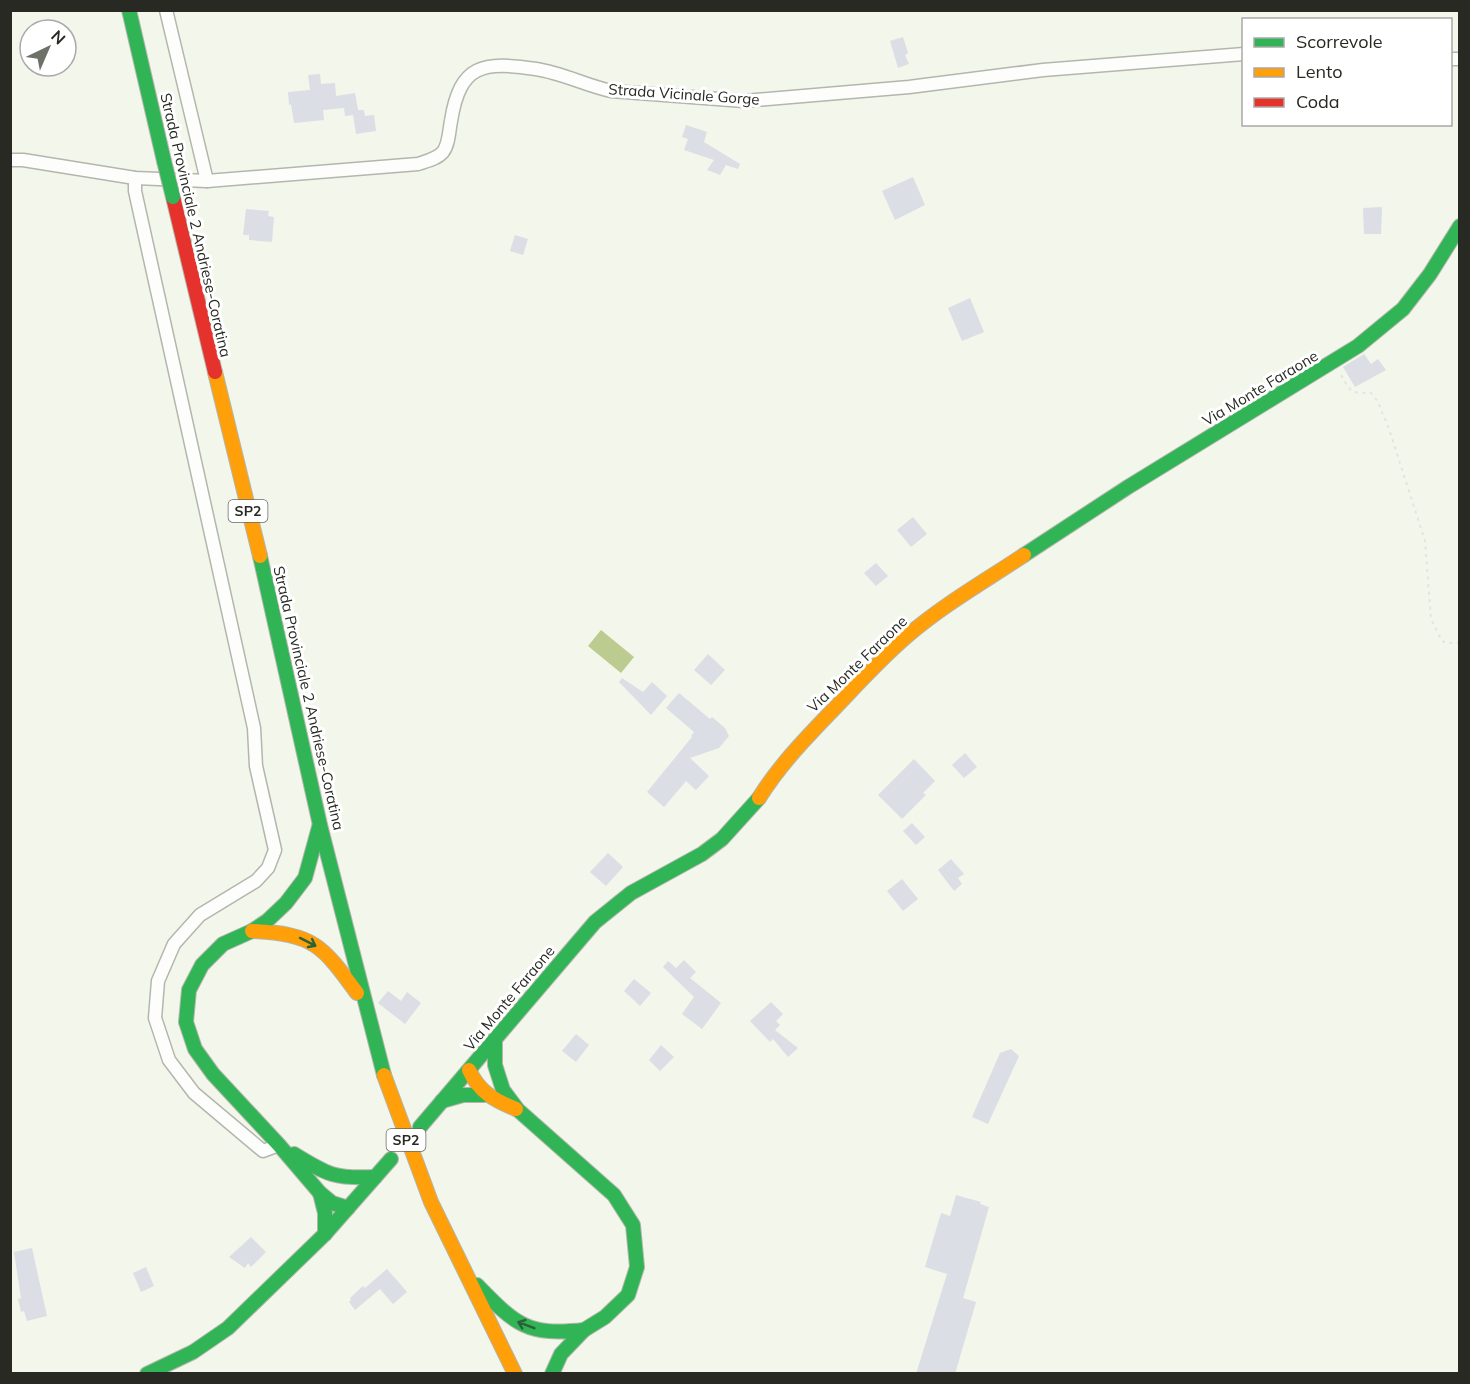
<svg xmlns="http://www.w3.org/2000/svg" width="1470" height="1384" viewBox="0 0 1470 1384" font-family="Mulish,sans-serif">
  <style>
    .water { fill: #bccb8f }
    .building { fill: #dbdee4 }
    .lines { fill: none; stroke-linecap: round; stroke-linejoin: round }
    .street-casing { stroke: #b3b6ad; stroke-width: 15 }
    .fast-casing { stroke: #b3b6ad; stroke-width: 16 }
    .slow-casing { stroke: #b3b6ad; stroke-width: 16 }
    .jam-casing { stroke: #b3b6ad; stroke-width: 16 }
    .path { stroke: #e3e4e1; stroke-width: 2; stroke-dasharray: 3 4.5; stroke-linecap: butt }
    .street { stroke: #fdfefc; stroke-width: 12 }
    .fast { stroke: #30b455; stroke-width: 14 }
    .slow { stroke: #ff9f0a; stroke-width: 14 }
    .jam { stroke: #e5322d; stroke-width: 14 }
    .fast-bridge-casing { stroke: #b3b6ad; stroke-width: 16; stroke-linecap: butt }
    .fast-bridge { stroke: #30b455; stroke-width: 14 }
    .oneway { stroke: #2b6136 }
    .labels { text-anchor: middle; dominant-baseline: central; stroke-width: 6; stroke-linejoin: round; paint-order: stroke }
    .shield { fill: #fff; stroke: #686964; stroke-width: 1.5 }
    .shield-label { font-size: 14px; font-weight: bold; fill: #272922 }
    .street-label { font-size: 15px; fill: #272922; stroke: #fff }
  </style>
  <rect width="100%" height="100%" fill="#f3f6eb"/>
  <!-- water -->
  <polygon class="water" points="601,630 634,657 621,673 588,646"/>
  <!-- building -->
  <g class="building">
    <polygon points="903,37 908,53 905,55 909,64 898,68 890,41"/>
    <polygon points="320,74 321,84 335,83 336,96 355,93 358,110 364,110 365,116 374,115 376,131 356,134 353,115 345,116 344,108 323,110 324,120 294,123 291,104 289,105 288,92 310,90 308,75"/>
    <polygon points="686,125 707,132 704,142 740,164 738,169 726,165 720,175 707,170 714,160 684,150 688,139 682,137"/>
    <polygon points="913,177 925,205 895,220 882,191"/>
    <polygon points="1382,207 1381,234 1364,234 1363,208"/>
    <polygon points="246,209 269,211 268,216 274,217 272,242 249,240 249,235 243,235"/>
    <polygon points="515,235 528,239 523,255 510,251"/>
    <polygon points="970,298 984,332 962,341 948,308"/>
    <polygon points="1364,354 1371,364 1378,359 1386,370 1355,387 1343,367"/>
    <polygon points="913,517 927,534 911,547 897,530"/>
    <polygon points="876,563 888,576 876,586 864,573"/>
    <polygon points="708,654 725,670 711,685 694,670"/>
    <polygon points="622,678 643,692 652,682 667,696 651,715 619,682"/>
    <polygon points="679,693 710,719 712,717 725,728 729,736 719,748 690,758 709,776 696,790 686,781 664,807 647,792 692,737 691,736 694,732 666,708"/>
    <polygon points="965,753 977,767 964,778 952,765"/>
    <polygon points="914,759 935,781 923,793 926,795 902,819 878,795"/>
    <polygon points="912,823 925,837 916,845 903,831"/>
    <polygon points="608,853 623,867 606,886 590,872"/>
    <polygon points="951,859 964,874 958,878 962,884 954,891 938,870"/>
    <polygon points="902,879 918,899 903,911 887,891"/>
    <polygon points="684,960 696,972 690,978 721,1003 702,1029 682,1014 694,997 663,967 668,961 676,968"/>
    <polygon points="634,979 651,993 640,1006 624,991"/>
    <polygon points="388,991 401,1001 407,992 421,1003 405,1024 378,1003"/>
    <polygon points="771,1002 783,1014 776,1021 780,1025 775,1030 798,1048 788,1057 773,1039 770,1042 750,1021"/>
    <polygon points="576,1034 589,1045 576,1062 562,1051"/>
    <polygon points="661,1045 674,1057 660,1071 649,1060"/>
    <polygon points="1011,1049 1019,1056 988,1124 972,1117 1000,1053"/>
    <polygon points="956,1195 981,1202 980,1204 989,1207 963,1298 976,1302 955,1374 916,1374 947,1274 925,1267 941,1213 950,1216"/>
    <polygon points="251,1237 266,1252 251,1267 248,1263 245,1268 229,1257"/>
    <polygon points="32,1248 47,1316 27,1321 24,1311 21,1312 18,1299 21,1298 14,1252"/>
    <polygon points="146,1267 154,1286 141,1292 133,1273"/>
    <polygon points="387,1269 407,1292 393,1304 380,1289 355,1310 349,1302 351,1300 350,1298 363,1286 365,1288"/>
  </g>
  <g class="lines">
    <!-- street casing -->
    <g class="street-casing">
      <g id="street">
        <polyline points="166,10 207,181"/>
        <polyline points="1450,59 1460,59"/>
        <path d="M10,160H23L135,178L207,181L418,164C427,161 437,159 443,152C449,144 449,131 451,121C460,64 483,61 536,69C562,73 585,85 611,91L744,101L909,87L1043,70L1244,54"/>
        <polyline points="135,178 135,191 254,728 256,766 275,850 268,868 256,881 200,915 174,944 158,981 155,1018 169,1060 194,1093 263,1151 279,1145"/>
      </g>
    </g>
    <!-- fast casing -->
    <g class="fast-casing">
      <g id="fast">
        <polyline points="129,10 164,161"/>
        <polyline points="1024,555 1128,487 1358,346 1403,309 1430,274 1460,226"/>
        <polyline points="260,556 320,825 384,1075"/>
        <polyline points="319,827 305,878 286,903 267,921 252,931 223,944 202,965 189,990 186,1022 195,1049 213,1074 279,1145 320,1193 332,1203 348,1208"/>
        <polyline points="495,1039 495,1065 503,1090 518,1110 614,1195 633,1225 637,1267 628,1295 605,1317 584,1330 561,1354 552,1374"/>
        <polyline points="442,1101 463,1095 484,1095"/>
        <polyline points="420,1127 595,922 631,893 702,854 722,839 759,798"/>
        <path d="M294,1154C328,1175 335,1179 375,1177"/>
        <polyline points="320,1193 325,1213 325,1234"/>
        <path d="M477,1285C516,1325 527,1336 584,1330"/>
        <polyline points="147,1374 193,1352 228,1328 325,1234 391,1159"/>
      </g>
    </g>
    <!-- slow casing -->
    <g class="slow-casing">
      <g id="slow">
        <polyline points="215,372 260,556"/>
        <path d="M759,798C779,766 804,740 829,714C855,687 879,660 907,636C943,605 985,581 1024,555"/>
        <path d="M252,931C314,934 322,945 357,993"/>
        <path d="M469,1070C479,1092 494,1100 516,1109"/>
        <polyline points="384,1075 431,1202 515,1374"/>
      </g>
    </g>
    <!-- jam casing -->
    <g class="jam-casing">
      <polyline id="jam" points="173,197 215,372"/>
    </g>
    <!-- path -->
    <path class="path" d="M1341,375C1351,393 1351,393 1371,393L1378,402L1389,429L1425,541L1431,619L1442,641L1447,643H1460"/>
    <!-- street -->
    <use href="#street" class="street"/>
    <!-- fast -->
    <use href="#fast" class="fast"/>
    <!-- slow -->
    <use href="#slow" class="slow"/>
    <!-- jam -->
    <use href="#jam" class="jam"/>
    <!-- fast-bridge casing -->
    <g class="fast-bridge-casing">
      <polyline id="fast-bridge" points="164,161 173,197"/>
    </g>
    <!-- fast-bridge -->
    <use href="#fast-bridge" class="fast-bridge"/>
  </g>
  <!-- one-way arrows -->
  <defs><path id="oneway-shaft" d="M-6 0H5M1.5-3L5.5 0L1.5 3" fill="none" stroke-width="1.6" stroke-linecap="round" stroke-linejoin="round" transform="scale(1.5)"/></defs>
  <g class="oneway">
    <use href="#oneway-shaft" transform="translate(308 942) rotate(27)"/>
    <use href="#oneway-shaft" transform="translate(526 1325) rotate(-159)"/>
  </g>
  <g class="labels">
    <!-- shield labels -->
    <g class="shield">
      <rect x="228.5" y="500" width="39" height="22" rx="4.5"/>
      <rect x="386.5" y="1129" width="39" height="22" rx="4.5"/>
    </g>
    <g class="shield-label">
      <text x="248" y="511">SP2</text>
      <text x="406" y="1140">SP2</text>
    </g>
    <!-- street labels -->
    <g class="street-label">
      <text transform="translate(684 94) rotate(4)">Strada Vicinale Gorge</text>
      <text transform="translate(196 225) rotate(77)">Strada Provinciale 2 Andriese-Coratina</text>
      <text transform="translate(1260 388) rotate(-31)">Via Monte Faraone</text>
      <text transform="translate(857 664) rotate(-44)">Via Monte Faraone</text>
      <text transform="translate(309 698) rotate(77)">Strada Provinciale 2 Andriese-Coratina</text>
      <text transform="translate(509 998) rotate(-50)">Via Monte Faraone</text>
    </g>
  </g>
  <!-- border -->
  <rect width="1470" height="1384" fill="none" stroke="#272922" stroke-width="24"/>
  <!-- legend -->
  <rect x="1242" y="18" width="210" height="108" fill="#ffffff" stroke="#a9a9a7" stroke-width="1.5"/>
  <rect x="1254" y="38" width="30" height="9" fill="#30b455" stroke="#a9a9a7" stroke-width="1.5"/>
  <text x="1296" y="48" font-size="18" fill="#272922">Scorrevole</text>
  <rect x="1254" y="68" width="30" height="9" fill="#ff9f0a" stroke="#a9a9a7" stroke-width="1.5"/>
  <text x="1296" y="78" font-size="18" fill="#272922">Lento</text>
  <rect x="1254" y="98" width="30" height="9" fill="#e5322d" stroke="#a9a9a7" stroke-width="1.5"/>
  <text x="1296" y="108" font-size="18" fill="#272922">Coda</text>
  <!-- north arrow -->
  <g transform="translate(48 48) rotate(44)"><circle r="28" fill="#ffffff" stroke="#a9a9a7" stroke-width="1.5"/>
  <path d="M0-4.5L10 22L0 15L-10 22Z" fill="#6e7168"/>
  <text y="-9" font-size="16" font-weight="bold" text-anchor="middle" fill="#272922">N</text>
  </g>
</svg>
